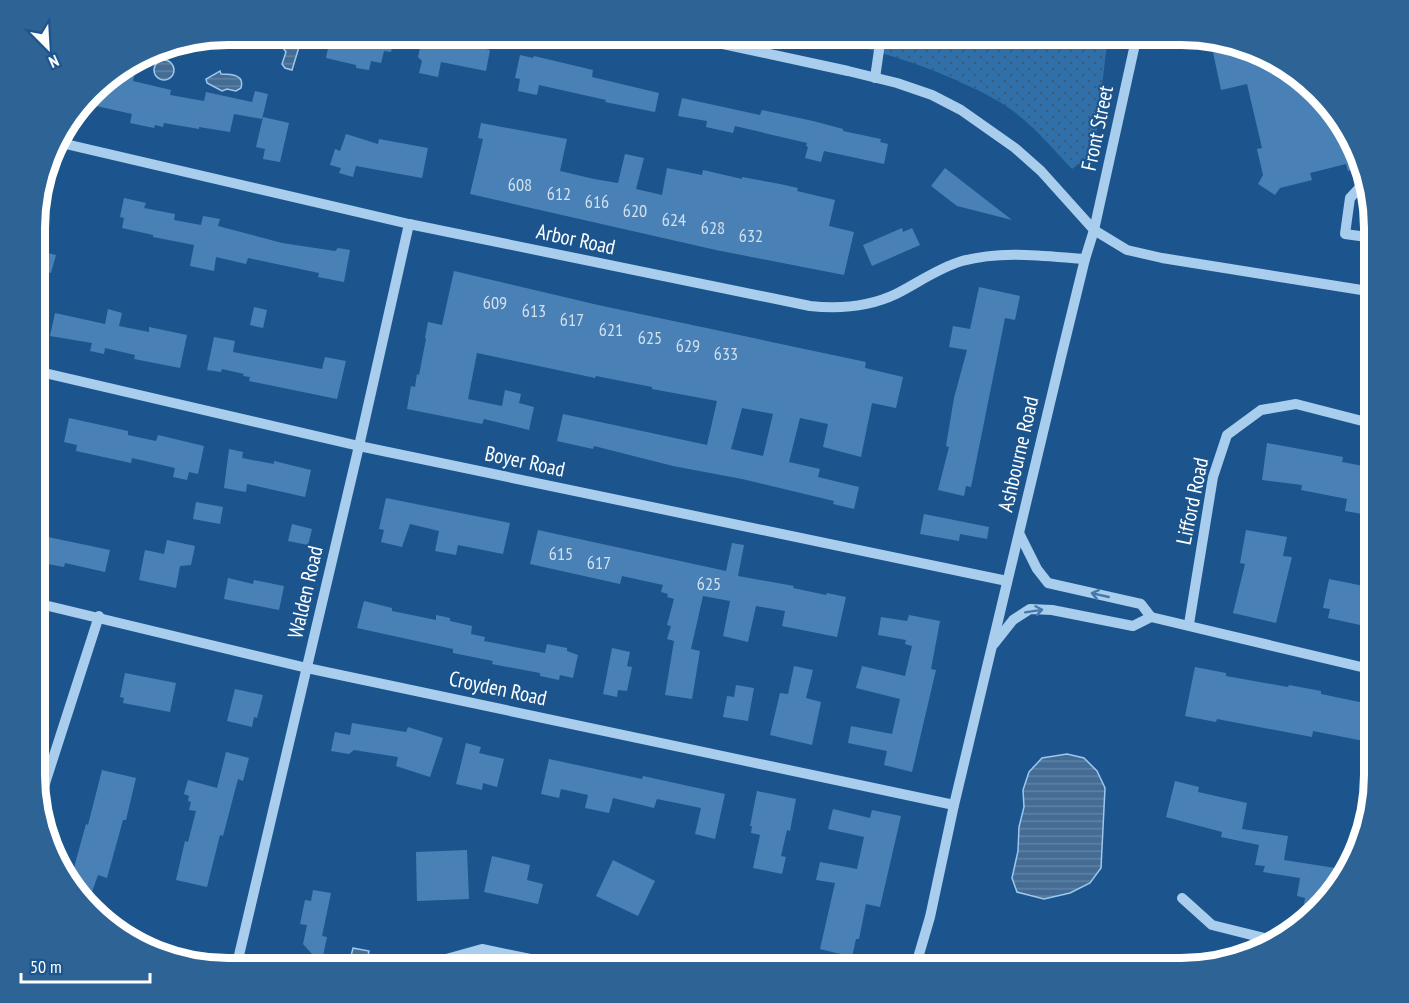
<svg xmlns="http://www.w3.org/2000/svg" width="1409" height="1003" viewBox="0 0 1409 1003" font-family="'PT Sans Narrow',sans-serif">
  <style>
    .grass { fill: url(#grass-dots) }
    .water { fill: url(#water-rules); stroke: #9cc8ef; stroke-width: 1.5 }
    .building { fill: #4981b7; fill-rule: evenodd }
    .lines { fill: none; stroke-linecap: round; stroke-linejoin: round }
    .minor { stroke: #a9cded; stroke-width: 10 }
    .oneway { stroke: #4679aa }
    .labels { text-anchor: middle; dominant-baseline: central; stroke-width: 4.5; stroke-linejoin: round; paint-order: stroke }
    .number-label { font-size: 18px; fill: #d2e0ed }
    .street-label { font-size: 21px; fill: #fff; stroke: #1c558d }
    .rim { fill: none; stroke: #fff; stroke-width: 8 }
  </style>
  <defs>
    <pattern id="grass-dots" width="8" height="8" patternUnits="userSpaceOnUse" patternTransform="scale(1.5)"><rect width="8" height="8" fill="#2f70ab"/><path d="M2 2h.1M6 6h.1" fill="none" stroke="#405a72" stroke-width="1.8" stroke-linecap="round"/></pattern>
    <pattern id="water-rules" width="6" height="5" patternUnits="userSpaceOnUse" patternTransform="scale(1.5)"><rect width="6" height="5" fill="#446c94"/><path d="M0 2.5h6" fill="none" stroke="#6082a4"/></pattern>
  </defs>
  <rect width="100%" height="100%" fill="#1c558d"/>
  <!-- grass -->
  <path class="grass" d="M806,35H1108L1094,154L1072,169C1053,149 1035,127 1013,111C1001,102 986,94 973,88C920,62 864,46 806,35Z"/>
  <!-- water -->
  <g class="water">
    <polygon points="293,45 299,47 292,70 285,68 282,64 286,52 283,48 284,46"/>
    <circle cx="164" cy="70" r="10"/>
    <path d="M220,71L221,74C232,74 245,75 241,88L236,91L227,89L222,91L207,83L206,79Z"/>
    <polygon points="1067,754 1084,758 1097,771 1105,788 1101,868 1090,883 1070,893 1044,899 1017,892 1012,878 1018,851 1019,827 1024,807 1023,790 1029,772 1042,758"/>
    <polygon points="353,948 369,951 365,968 348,968"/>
  </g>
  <!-- building -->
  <g class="building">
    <polygon points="295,35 395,35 391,52 384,51 381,63 371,61 369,70 356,68 356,65 326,58 328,48 295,41"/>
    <polygon points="423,35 490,50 486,71 441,62 438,77 419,73 422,61 418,57"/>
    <polygon points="1210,38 1244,45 1299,75 1354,142 1361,168 1348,171 1346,164 1310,173 1312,180 1280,188 1275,195 1258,184 1263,175 1257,149 1262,148 1247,84 1221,90"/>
    <polygon points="520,55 533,58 534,56 593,70 592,77 659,93 655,112 605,102 606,100 539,85 537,95 518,91 520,79 515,78"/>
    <polygon points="118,72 134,76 133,81 171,90 170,95 204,101 206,92 252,102 255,91 268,94 262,119 234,114 230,132 199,127 199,129 164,123 163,127 155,125 154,128 130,123 132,114 83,103 101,82 114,85"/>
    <polygon points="682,98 760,115 762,110 813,121 843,129 843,131 881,139 880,142 888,144 884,164 824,151 821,162 805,158 808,147 806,146 807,143 735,126 733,133 706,127 707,121 678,116"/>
    <polygon points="263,117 289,123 280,162 263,159 265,149 256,147"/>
    <polygon points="481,123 567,139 560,171 594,179 618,183 625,154 644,158 636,189 662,195 667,168 702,175 703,170 742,179 742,177 780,184 798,188 797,191 835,200 829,226 854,232 844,275 716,250 470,194 483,139 478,138"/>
    <polygon points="346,134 378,144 379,139 428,148 422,178 356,166 353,177 339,173 341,168 330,165 335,149 340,151"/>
    <polygon points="945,168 1012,220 957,206 931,186"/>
    <polygon points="124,198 146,203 144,208 175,214 174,220 201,225 203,216 220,219 218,226 282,243 335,251 338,248 350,250 344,282 318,277 319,273 248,258 246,264 216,257 214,271 190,266 194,245 153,237 153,235 122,228 124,218 120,217"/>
    <polygon points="902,228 903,232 912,228 920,245 872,266 863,245"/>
    <polygon points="36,250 56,255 51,273 36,269"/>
    <path d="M454,271L598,305L866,362L865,368L903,377L896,408L872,403L861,457L823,447L828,424L800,418L789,462L820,469L818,477L859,487L854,509L833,504L834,501L742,479L673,466L594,446L593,449L557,441L563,414L707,445L717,401L652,389V387L596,376L595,378L477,353L468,399L502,406L505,390L521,394L519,403L534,407L529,430L484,419L482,424L407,409L411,386L415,387L417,374L419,375L426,339L425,338L428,322L442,325ZM742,408L773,414L763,456L731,449Z"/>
    <polygon points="979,287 1020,296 1015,320 1005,318 971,487 966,486 964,496 938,490 949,447 946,446 954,398 967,350 949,347 953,326 970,329"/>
    <polygon points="254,307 267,310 263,328 250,325"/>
    <polygon points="108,309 122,313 119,326 149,332 149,327 187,335 180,368 134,359 135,355 105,348 104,354 90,351 92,343 50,336 55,313 105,324"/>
    <polygon points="214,337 235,341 233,352 322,369 325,357 346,361 337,399 249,381 250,377 243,376 244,374 222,369 221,372 207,370"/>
    <polygon points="69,418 128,431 128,435 156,441 158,435 204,446 198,474 189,472 187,480 173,477 175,468 132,458 131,463 76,451 77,445 64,442"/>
    <polygon points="1267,443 1343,457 1342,462 1374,468 1374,516 1345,511 1347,499 1301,490 1302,485 1262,480"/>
    <polygon points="229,449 243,452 242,458 274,464 274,461 311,470 305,497 247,484 246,492 224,488"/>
    <polygon points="386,498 510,523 503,554 458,545 456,555 435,551 439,531 410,524 402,547 381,542 384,530 379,529"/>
    <polygon points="196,502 223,507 220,524 193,519"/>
    <polygon points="924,514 989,527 987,539 960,534 959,541 920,534"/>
    <polygon points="292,524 312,529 308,545 288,541"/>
    <polygon points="538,530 726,571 732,543 744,545 738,576 794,586 793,588 826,595 827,593 846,597 837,637 782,626 785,611 756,606 748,642 723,636 730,601 703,596 691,649 700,651 692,699 665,695 674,641 667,639 671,626 667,625 674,599 667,597 668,594 661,592 663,585 622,576 620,584 530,564"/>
    <polygon points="1246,530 1287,537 1283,556 1292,557 1276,623 1233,613 1245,564 1240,563"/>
    <polygon points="43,536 110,550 105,572 65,563 64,567 37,562"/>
    <polygon points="167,540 195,546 191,565 180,566 176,588 139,580 145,550 164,554"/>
    <polygon points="228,578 253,584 254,580 284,586 279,610 224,599"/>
    <polygon points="1329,579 1374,588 1374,628 1328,618 1330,609 1323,608"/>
    <polygon points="364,601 392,608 392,611 436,620 436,615 450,618 450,621 472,626 471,634 485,637 484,641 545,653 547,644 567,648 567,651 578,655 573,678 560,675 559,680 540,676 540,673 492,664 493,661 453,653 453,649 357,628"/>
    <polygon points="909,615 940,621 931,669 936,670 912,772 884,765 887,751 848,743 851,726 892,734 900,699 856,688 862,666 905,676 912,646 905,644 906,640 878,635 881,617 907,621"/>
    <polygon points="612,648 630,652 627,666 632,667 627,691 618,690 617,697 603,694"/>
    <polygon points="794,666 813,670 806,698 821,702 812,745 770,735 780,693 788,694"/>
    <polygon points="1195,667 1226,673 1226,676 1288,687 1289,685 1321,691 1321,694 1374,705 1374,743 1313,731 1312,737 1217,719 1216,722 1185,716"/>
    <polygon points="125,673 176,683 170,712 123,703 124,698 120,697"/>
    <polygon points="736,685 754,688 748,721 723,717 727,696 734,697"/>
    <polygon points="235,689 263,695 257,718 254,717 252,727 227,721"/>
    <polygon points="352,723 406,732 408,727 443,738 430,777 396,766 398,757 354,750 349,754 331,751 335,732 350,735"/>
    <polygon points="466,743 481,747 479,753 504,759 497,787 483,783 482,790 456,784"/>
    <polygon points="226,752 249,758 243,781 238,779 223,836 220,835 207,887 176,880 185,841 188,842 196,811 189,810 191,802 188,801 189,796 184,794 188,780 217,788"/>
    <polygon points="549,759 642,779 643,776 725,794 715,839 695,834 701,808 657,799 654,808 613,798 609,813 585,808 588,795 561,789 559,798 541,794"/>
    <polygon points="102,770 136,778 126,820 123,820 107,878 98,875 88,903 70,882 86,824 88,825"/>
    <polygon points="1175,781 1199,787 1198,792 1247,803 1242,829 1288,836 1284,860 1348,870 1334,893 1318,906 1304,904 1305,898 1297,896 1300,878 1263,872 1265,866 1255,865 1259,845 1221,837 1222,832 1166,817"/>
    <polygon points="757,791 796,799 790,831 787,830 781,856 786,857 782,874 753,868 760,835 751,833 752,826 750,826"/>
    <polygon points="833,809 870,818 872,810 901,816 880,907 866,904 859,939 856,939 852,957 820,949 835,883 816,880 820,862 857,869 864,837 828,829"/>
    <polygon points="467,850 469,899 417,901 416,852"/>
    <polygon points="492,856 530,865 527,880 543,884 538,904 484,892"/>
    <polygon points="613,860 655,881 638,916 596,896"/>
    <polygon points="313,890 331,893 322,936 327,937 323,956 312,954 303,944 307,925 300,924 305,900 311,901"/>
    <polygon points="1135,954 1175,962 1174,968 1132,968"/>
  </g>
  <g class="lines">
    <!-- minor -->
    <g class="minor">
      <polyline points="681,35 848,71 897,83 932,95 961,110 1015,148 1041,171 1094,230 1127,250 1162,258 1374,292"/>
      <polyline points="875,78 880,43 879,35"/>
      <path d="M57,142L409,224L810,306C839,309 869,307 896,294C918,283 938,268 962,261C1003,250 1043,256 1085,259"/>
      <polyline points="1365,182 1350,198 1345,234 1374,238"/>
      <polyline points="36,371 359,446 1007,581"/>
      <polyline points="1020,535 1037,569 1048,583 1141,604 1151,617"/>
      <polyline points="36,603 307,668 954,805"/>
      <polyline points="1189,624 1213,477 1227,435 1261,410 1296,404 1374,424"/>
      <polyline points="994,644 1013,620 1030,609 1052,610 1133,626 1151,617 1374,670"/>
      <polyline points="38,805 99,616"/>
      <polyline points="1182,898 1212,925 1276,941"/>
      <polyline points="236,968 359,446 409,224"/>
      <polyline points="426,968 439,961 482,949 574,968"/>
      <polyline points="915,968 930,917 954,805 1061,357 1085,259 1094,230 1137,35"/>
    </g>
  </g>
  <!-- one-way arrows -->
  <defs><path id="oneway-shaft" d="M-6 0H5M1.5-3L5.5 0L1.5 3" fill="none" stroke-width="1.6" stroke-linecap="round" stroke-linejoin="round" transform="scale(1.5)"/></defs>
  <g class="oneway">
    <use href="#oneway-shaft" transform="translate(1100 595) rotate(-167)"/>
    <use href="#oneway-shaft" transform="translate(1034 611) rotate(-9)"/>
  </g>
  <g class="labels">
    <!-- number labels -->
    <g class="number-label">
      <text x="520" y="184">608</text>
      <text x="559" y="193">612</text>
      <text x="597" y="201">616</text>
      <text x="635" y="210">620</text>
      <text x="674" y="219">624</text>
      <text x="713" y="227">628</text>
      <text x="751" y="235">632</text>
      <text x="495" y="302">609</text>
      <text x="534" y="310">613</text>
      <text x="572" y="319">617</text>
      <text x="611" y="329">621</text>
      <text x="650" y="337">625</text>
      <text x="688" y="345">629</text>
      <text x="726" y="353">633</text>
      <text x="561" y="553">615</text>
      <text x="599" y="562">617</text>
      <text x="709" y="583">625</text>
    </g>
    <!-- street labels -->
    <g class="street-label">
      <text transform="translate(1097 128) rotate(-78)">Front Street</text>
      <text transform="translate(576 239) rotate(12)">Arbor Road</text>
      <text transform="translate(1018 454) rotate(-77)">Ashbourne Road</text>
      <text transform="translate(525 461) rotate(12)">Boyer Road</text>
      <text transform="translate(1192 501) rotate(-78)">Lifford Road</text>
      <text transform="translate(305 592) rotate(-77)">Walden Road</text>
      <text transform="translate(498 688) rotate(12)">Croyden Road</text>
    </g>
  </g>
  <!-- crop -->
  <path d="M0 0H1409V1003H0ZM228 45H1181A183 183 0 0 1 1364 228V775A183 183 0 0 1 1181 958H228A183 183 0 0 1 45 775V228A183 183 0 0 1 228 45Z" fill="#2e6396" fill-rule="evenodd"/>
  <path class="rim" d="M228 45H1181A183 183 0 0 1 1364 228V775A183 183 0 0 1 1181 958H228A183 183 0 0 1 45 775V228A183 183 0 0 1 228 45Z"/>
  <!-- north arrow -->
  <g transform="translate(48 48) rotate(156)" stroke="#1c558d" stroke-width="4.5" paint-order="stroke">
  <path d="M0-4.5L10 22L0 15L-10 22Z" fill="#ffffff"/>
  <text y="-9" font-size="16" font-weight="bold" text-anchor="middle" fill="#ffffff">N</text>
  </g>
  <!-- scale -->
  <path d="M21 973v9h129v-9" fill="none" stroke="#ffffff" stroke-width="3"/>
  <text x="30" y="973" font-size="18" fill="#ffffff" stroke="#1c558d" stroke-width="4.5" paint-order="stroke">50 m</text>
</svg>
